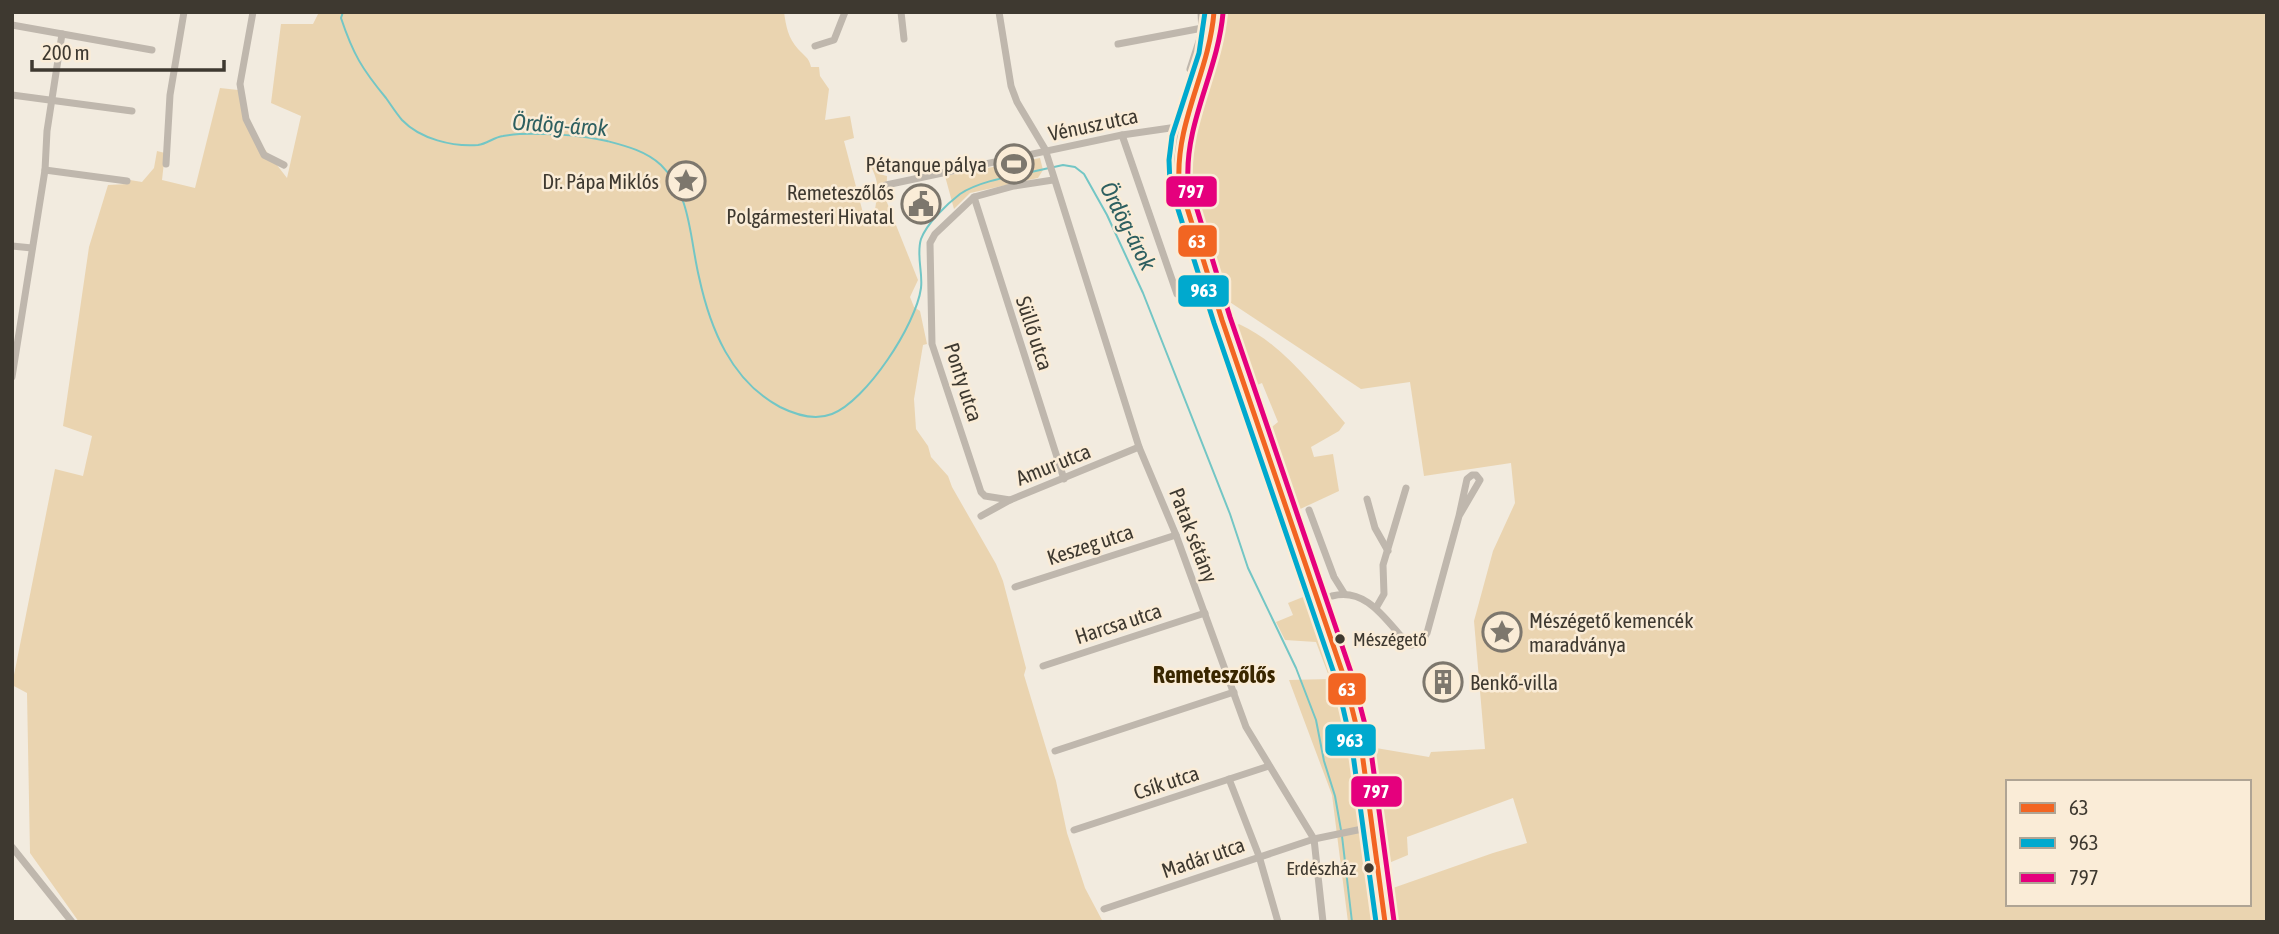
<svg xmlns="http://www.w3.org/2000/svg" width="2279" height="934" viewBox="0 0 2279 934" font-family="'Asap Condensed',sans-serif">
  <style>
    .green { fill: #ead4b0; fill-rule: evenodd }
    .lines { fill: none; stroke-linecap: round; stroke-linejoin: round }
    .stream { stroke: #73c6c5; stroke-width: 2 }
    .minor { stroke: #bfb7ad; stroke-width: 7 }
    .tertiary { stroke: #bfb7ad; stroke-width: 9 }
    .bus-1-casing { stroke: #faecd7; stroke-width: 10 }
    .bus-2-casing { stroke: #faecd7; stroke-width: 10 }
    .bus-3-casing { stroke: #faecd7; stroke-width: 10 }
    .bus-1 { stroke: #f26522; stroke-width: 5 }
    .bus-2 { stroke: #00a9ce; stroke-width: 5 }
    .bus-3 { stroke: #e5007d; stroke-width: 5 }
    .bus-dot { fill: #3e3930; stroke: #faecd7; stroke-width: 2.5 }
    .labels { text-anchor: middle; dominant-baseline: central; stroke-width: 5; stroke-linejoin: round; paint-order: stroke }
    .bus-label { font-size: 19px; fill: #3e3930; stroke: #faecd7; text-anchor: start }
    .street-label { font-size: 21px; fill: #3e3930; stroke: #faecd7 }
    .poi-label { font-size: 21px; fill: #3e3930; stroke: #faecd7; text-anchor: end }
    .water-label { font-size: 23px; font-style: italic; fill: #2d5f60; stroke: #faecd7 }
    .quarter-label { font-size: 24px; font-weight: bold; fill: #392600; stroke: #faecd7 }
    .line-badge { stroke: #faecd7; stroke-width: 2.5 }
    .badge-label { font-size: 19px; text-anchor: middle; font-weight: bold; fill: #fff }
  </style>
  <rect width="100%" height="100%" fill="#f2ebdf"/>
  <!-- green -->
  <g class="green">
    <path d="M319,12H784C786,26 788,38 798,49C804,56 809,57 811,67H819L820,76L829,89L825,120L850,116L854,138L844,141L863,213L875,210C879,184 879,180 865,156L876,163L879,174L887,176L886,200L918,280L910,297L914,307L920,311L927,344L923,345L914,399L916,429L928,446L931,457L948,476L952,487L996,564L1003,581L1026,668L1024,675L1056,781L1067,833L1085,888L1103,922H79L30,853L27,693L12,685L55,469L83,476L92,436L63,426L89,247L108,185L128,184L130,180L142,182L154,168L157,151L165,153L162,180L195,188L220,88L238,90L256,138L287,178L301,116L271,103L281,24H313Z"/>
    <path d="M1209,12H2267V922H1348L1332,795L1289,680L1330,679L1316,642L1285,640L1276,622L1293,615L1288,603L1308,595L1341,678L1356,680L1376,748L1429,757L1431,752L1485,749L1474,621L1493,551L1515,503L1511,463L1424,476L1410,382L1361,389L1210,289L1175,155L1179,126L1210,25ZM2008,782H2249V904H2008ZM1513,798L1527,843L1493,853L1393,888L1384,865L1408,855L1407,837Z"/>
    <polygon points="1040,158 1043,170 1038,178 970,193 954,209 945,176"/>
    <path d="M1239,324C1284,345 1313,386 1345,423L1339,431L1311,447L1314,457L1333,454L1339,491L1296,511L1268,430L1278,422L1262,383L1250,388L1227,331Z"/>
  </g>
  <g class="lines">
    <!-- stream -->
    <g class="stream">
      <path d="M343,12L341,18C353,54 362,69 386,98C391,105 396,113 402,120C420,139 453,147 478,145C487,144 494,137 503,136C529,131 581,135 607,141C626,146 646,151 661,165C691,194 690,240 699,277C710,328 731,381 780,407C796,415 814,421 832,414C866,401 916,325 921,288C923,272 916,255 921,239C927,223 947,204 960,194C982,179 1022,175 1049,168"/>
      <polyline points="1054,167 1063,165 1075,167 1084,174 1107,215 1143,293 1230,514 1248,568 1296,668 1316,720 1324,761 1335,796 1341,830"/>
      <polyline points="1342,836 1352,922"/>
    </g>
    <!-- minor -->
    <g class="minor">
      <polyline points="253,12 240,84 246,119 264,155 284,165"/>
      <polyline points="901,12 904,39"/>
      <polyline points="999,12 1011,86 1017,102 1045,149 1139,447 1176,535 1246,727 1314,839 1323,922"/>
      <polyline points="12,25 152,50"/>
      <polyline points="1118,44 1213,26"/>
      <polyline points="815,46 834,40 845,12"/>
      <polyline points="1190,69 1202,32 1201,12"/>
      <polyline points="12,95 132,111"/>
      <polyline points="1122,135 1177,294"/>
      <polyline points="166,164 170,95 184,12"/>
      <polyline points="45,170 127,181"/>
      <polyline points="886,185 1122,135 1184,126"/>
      <polyline points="974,197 1064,479"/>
      <polyline points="12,246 32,248"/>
      <polyline points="12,377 45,170 47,131 62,34"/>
      <polyline points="1367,499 1375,528 1388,551"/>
      <polyline points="1010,500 985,496 981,492 932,344 930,243 935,234 974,197 1014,186 1053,180"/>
      <polyline points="1309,510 1334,577 1344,593"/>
      <polyline points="981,516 1010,500 1139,447"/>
      <polyline points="1015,587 1176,535"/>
      <path d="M1332,596C1366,587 1385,619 1406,642L1411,645L1421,643L1427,633L1459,516L1480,480L1476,475H1472L1467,479L1459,516"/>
      <polyline points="1376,608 1384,594 1383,565 1406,488"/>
      <polyline points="1043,666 1205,613"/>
      <polyline points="1055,751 1234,692"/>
      <polyline points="1229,779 1259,856 1278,922"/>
      <polyline points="1074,830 1269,766"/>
      <polyline points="12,847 72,922"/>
      <polyline points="1104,909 1314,839 1372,827"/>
    </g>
    <!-- tertiary -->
    <path class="tertiary" d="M1214,12C1214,71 1170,122 1179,182L1222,320L1345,680L1361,745L1385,922"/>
    <!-- bus-1 casing -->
    <g class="bus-1-casing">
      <path id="bus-1" d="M1214,12C1209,73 1176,120 1179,182L1222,320L1345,680L1361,745L1385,922"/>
    </g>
    <!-- bus-2 casing -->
    <g class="bus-2-casing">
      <polyline id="bus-2" points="1205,12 1199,53 1172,136 1169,160 1170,184 1214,323 1337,682 1352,747 1376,922"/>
    </g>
    <!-- bus-3 casing -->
    <g class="bus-3-casing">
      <path id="bus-3" d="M1223,13C1218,71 1185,122 1188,180L1230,317L1353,678L1370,744L1394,921"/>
    </g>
    <!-- bus-1 -->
    <use href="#bus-1" class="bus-1"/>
    <!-- bus-2 -->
    <use href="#bus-2" class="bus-2"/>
    <!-- bus-3 -->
    <use href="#bus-3" class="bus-3"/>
  </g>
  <!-- icons -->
  <defs>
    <g id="stadium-ring" transform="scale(2.0125)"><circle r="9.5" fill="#faecd7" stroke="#7d776d" stroke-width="1.5"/><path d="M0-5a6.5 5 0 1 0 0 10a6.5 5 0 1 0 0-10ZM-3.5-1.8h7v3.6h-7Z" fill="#7d776d"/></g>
    <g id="sight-ring" transform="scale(2.0125)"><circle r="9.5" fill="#faecd7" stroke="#7d776d" stroke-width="1.5"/><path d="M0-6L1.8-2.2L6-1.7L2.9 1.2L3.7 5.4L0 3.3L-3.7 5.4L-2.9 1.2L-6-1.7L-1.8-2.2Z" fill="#7d776d"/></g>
    <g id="civic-ring" transform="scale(2.0125)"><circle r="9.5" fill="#faecd7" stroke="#7d776d" stroke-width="1.5"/><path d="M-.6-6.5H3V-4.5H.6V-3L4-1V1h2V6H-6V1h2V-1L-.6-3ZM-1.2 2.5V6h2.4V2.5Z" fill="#7d776d"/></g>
    <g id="building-ring" transform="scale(2.0125)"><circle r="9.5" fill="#faecd7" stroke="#7d776d" stroke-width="1.5"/><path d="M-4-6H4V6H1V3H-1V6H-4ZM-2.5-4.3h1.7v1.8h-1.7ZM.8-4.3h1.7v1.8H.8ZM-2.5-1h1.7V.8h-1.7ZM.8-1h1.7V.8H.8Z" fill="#7d776d"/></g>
  </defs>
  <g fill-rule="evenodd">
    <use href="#stadium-ring" x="1014" y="164"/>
    <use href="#sight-ring" x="686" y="181"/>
    <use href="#civic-ring" x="921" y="204"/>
    <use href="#sight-ring" x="1502" y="632"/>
    <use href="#building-ring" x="1443" y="682"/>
  </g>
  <!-- markers -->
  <g class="bus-dot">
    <circle cx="1340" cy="639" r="6"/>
    <circle cx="1369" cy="868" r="6"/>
  </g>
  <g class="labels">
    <!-- bus labels -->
    <g class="bus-label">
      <text x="1353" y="639">Mészégető</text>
      <text x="1356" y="868" text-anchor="end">Erdészház</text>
    </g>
    <!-- street labels -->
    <g class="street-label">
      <text transform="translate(1093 124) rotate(-12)">Vénusz utca</text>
      <text transform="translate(1035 333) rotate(72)">Süllő utca</text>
      <text transform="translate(964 382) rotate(72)">Ponty utca</text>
      <text transform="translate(1053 464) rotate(-22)">Amur utca</text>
      <text transform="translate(1194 535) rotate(69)">Patak sétány</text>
      <text transform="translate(1090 544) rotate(-18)">Keszeg utca</text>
      <text transform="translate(1118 623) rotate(-18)">Harcsa utca</text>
      <text transform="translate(1166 782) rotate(-18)">Csík utca</text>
      <text transform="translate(1203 857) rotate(-19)">Madár utca</text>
    </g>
    <!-- poi labels -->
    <g class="poi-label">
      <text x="987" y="164">Pétanque pálya</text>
      <text x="659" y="181">Dr. Pápa Miklós</text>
      <text x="894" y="192">Remeteszőlős<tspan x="894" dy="24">Polgármesteri Hivatal</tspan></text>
      <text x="1529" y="620" text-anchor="start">Mészégető kemencék<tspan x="1529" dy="24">maradványa</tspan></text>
      <text x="1470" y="682" text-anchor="start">Benkő-villa</text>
    </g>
    <!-- water labels -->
    <g class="water-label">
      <text transform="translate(560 125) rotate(4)">Ördög-árok</text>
      <text transform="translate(1128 226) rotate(63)">Ördög-árok</text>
    </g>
    <!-- quarter labels -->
    <g class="quarter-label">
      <text x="1214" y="674">Remeteszőlős</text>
    </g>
  </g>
  <g class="line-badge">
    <rect x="1165" y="175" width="53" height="33" rx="7" fill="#e5007d"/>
    <rect x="1177" y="224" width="41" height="34" rx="7" fill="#f26522"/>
    <rect x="1177" y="274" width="53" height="34" rx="7" fill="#00a9ce"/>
    <rect x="1327" y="672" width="40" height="34" rx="7" fill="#f26522"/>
    <rect x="1324" y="723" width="53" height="34" rx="7" fill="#00a9ce"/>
    <rect x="1350" y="775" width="53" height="33" rx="7" fill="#e5007d"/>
  </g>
  <g class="badge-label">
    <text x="1191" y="198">797</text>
    <text x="1197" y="248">63</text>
    <text x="1204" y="297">963</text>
    <text x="1347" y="696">63</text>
    <text x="1350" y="747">963</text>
    <text x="1376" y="798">797</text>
  </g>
  <!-- border -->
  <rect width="2279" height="934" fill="none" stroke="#3e3930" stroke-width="28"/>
  <!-- legend -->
  <rect x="2006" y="780" width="245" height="126" fill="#faecd7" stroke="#afa494" stroke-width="2"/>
  <rect x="2020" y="803" width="35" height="10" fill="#f26522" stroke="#afa494" stroke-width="2"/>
  <text x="2069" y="815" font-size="21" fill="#3e3930">63</text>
  <rect x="2020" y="838" width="35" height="10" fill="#00a9ce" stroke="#afa494" stroke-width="2"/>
  <text x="2069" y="850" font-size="21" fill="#3e3930">963</text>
  <rect x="2020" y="873" width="35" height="10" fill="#e5007d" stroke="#afa494" stroke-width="2"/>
  <text x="2069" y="885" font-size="21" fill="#3e3930">797</text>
  <!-- scale -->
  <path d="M32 60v10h192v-10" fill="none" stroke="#3e3930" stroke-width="3.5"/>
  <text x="42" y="60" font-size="21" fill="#3e3930" stroke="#faecd7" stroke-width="5" paint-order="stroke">200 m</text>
</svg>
